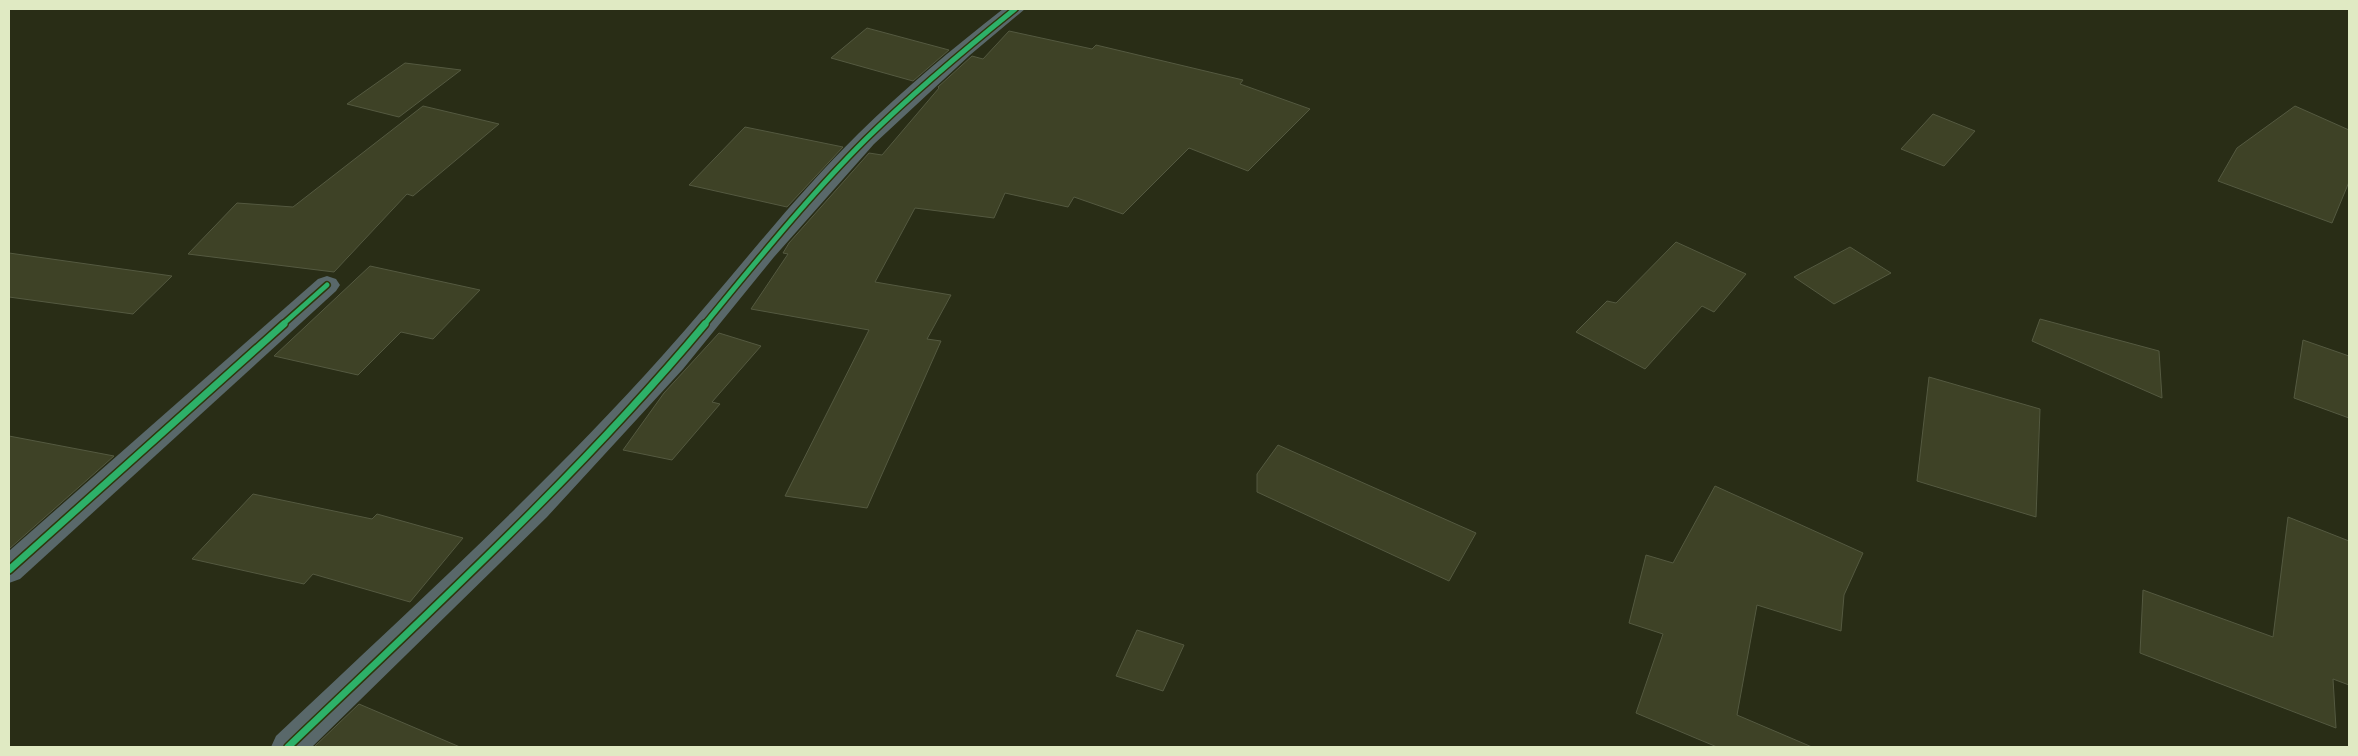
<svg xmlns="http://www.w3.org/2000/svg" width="2358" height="756" viewBox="0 0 2358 756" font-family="'Roboto Condensed',sans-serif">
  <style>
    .building { fill: #3e4226; stroke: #545940 }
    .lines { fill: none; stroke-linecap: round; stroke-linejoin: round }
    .minor { fill: #59686a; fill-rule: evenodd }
    .cycleway-far1-casing { stroke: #2f370c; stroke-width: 8 }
    .cycleway-casing { stroke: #2f370c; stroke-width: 10 }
    .cycleway-far1 { stroke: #2db169; stroke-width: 5 }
    .cycleway { stroke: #2db169; stroke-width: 7 }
  </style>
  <rect width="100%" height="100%" fill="#292d16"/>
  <!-- building -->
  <g class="building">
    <polygon points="867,28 949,50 913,81 831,58"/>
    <polygon points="1009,31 1092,49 1096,45 1243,80 1240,84 1310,109 1248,171 1189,148 1123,214 1074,197 1068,207 1005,193 994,218 915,208 875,282 951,295 927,339 941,341 867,508 785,496 869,330 751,309 788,254 783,253 789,243 869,153 882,155 939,88 938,87 972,56 983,59"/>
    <polygon points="405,63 461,70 399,117 347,104"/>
    <polygon points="423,106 499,124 413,196 407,194 334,272 188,254 237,203 293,207"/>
    <polygon points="2295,106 2349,130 2349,182 2332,223 2218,181 2237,148"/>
    <polygon points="1933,114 1975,131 1944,166 1901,149"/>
    <polygon points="745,127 843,147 787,207 689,185"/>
    <polygon points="1676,242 1746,274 1714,312 1702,306 1645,369 1576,332 1607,301 1616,303"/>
    <polygon points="1850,247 1891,273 1834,304 1794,277"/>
    <polygon points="9,253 172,276 133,314 9,297"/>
    <polygon points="370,266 480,290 433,339 401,332 358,375 274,356"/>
    <polygon points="2040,319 2159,351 2162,398 2032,341"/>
    <polygon points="719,333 761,346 712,402 720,404 672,460 623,450 664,393"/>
    <polygon points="2303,340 2349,356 2349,418 2294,398"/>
    <polygon points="1929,377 2040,409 2036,517 1917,481"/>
    <polygon points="9,436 114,456 9,549"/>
    <polygon points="1278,445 1476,533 1449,581 1257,492 1257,474"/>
    <polygon points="1715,486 1863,553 1844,595 1841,631 1757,605 1737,715 1812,747 1717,747 1636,713 1663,634 1629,623 1646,555 1673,563"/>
    <polygon points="253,494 372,519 377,514 463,538 410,602 313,574 304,584 192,559"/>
    <polygon points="2288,517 2349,541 2349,685 2333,679 2336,728 2140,653 2143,590 2273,637"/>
    <polygon points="1137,630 1184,645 1163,691 1116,676"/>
    <polygon points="359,704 460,747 314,747"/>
  </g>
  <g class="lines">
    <!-- minor -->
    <g class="minor">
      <path d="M1003,9H1025L970,55L874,144L774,257L683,369L547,517L312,747H271L276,736C407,612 542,490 663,355C729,282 788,203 858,134C904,89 953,48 1003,9Z"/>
      <polygon points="327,276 336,279 340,285 336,291 20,579 9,583 9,551 318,279"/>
    </g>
    <!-- cycleway-far1 casing -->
    <g class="cycleway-far1-casing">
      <g id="cycleway-far1">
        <polyline points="282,325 327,285"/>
        <path d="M704,325C755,263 809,196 866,139C913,93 964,50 1015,9"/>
      </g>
    </g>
    <!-- cycleway casing -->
    <g class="cycleway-casing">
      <g id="cycleway">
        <polyline points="9,570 284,324"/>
        <path d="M288,747C431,610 578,476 705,324"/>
      </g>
    </g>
    <!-- cycleway-far1 -->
    <use href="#cycleway-far1" class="cycleway-far1"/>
    <!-- cycleway -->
    <use href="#cycleway" class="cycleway"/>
  </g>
  <!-- border -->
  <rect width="2358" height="756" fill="none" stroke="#e0eac3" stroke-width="20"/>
</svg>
